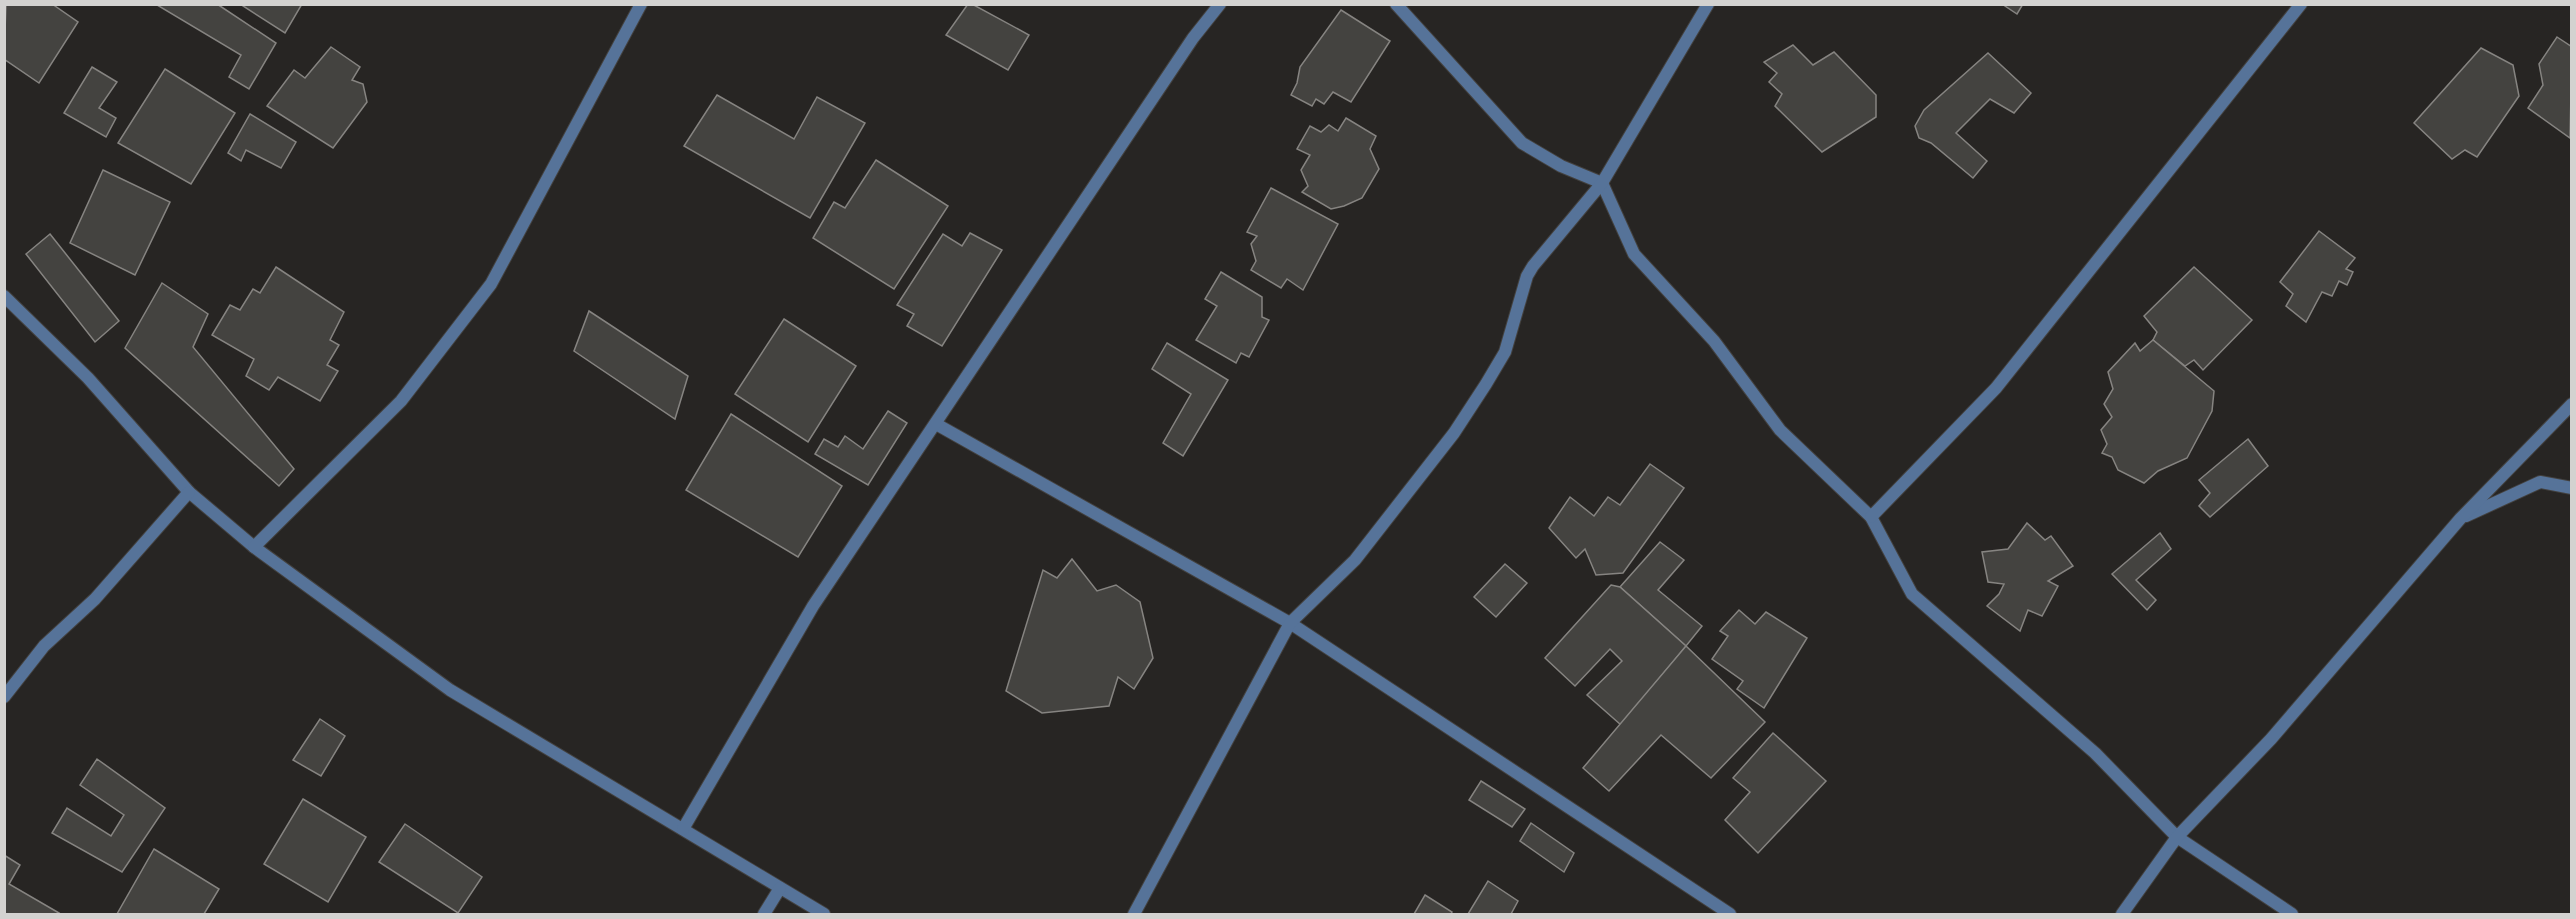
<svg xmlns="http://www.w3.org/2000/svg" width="2576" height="919" viewBox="0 0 2576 919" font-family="Lora,serif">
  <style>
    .building { fill: #444340; stroke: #868481; stroke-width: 1.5 }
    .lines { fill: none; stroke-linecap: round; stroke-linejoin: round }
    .street-casing { stroke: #43413f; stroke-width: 14 }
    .street { stroke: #567399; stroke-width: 12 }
  </style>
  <rect width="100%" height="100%" fill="#272523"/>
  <!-- building -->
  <g class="building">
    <polygon points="6,4 52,4 78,22 39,83 4,59"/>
    <polygon points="217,4 276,43 249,89 229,77 241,55 157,5"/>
    <polygon points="240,4 302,4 285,33"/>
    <polygon points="968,4 972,4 1029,35 1008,70 946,35"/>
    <polygon points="2002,4 2023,4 2017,14"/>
    <polygon points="1341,10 1390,41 1351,102 1333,92 1324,104 1316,99 1312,106 1291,95 1297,83 1300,67"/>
    <polygon points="2557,37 2572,47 2570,138 2528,108 2543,85 2539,64"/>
    <polygon points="1793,45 1813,65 1834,52 1876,95 1876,117 1822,152 1775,106 1782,94 1769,82 1777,73 1764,62"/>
    <polygon points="331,47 360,67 352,80 363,84 367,102 333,148 267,106 294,70 305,78"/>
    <polygon points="2481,48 2513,65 2519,96 2477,157 2465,150 2452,159 2414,123"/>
    <polygon points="1988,53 2031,93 2014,113 1990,99 1956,133 1987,161 1973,178 1931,143 1919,138 1915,126 1924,110"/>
    <polygon points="92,67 117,82 99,108 116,118 106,137 64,113"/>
    <polygon points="165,69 235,113 191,184 118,143"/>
    <polygon points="717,95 794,139 817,97 865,123 810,218 684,146"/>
    <polygon points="250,114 296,142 281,168 246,150 241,161 228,153"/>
    <polygon points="1346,118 1376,136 1370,149 1379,169 1362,198 1344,206 1331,209 1302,192 1308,186 1301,170 1310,155 1297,149 1310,126 1321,132 1329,125 1338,131"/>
    <polygon points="876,160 948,206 894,289 813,238 834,202 845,208"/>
    <polygon points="103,170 170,202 135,275 70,243"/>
    <polygon points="1271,188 1338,224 1303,290 1287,279 1281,288 1251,270 1256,261 1251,244 1257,236 1247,232"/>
    <polygon points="2319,231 2355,258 2346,269 2353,272 2347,285 2339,281 2332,296 2322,292 2306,322 2286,306 2293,294 2280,282"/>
    <polygon points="970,233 1002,250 942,346 907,326 914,314 897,305 943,234 962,246"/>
    <polygon points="50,234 119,321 95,342 26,254"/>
    <polygon points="276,267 344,312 330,340 339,345 327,365 338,371 320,401 278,377 269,390 246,376 254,359 212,335 230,305 240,310 253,289 260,293"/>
    <polygon points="2194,267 2252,320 2203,370 2194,360 2185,366 2153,340 2157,332 2144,316"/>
    <polygon points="1221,272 1262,297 1262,317 1269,320 1249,357 1241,353 1236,363 1196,340 1217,306 1205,299"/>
    <polygon points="162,283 208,314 193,347 294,469 279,486 125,348"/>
    <polygon points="589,311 688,376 675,419 574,351"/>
    <polygon points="784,319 856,366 808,442 735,394"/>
    <polygon points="2153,340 2214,391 2212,411 2187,458 2158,471 2144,483 2118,470 2112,457 2102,453 2107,444 2101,430 2112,417 2104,404 2113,389 2108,372 2135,343 2140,351"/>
    <polygon points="1167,343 1228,380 1183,456 1163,443 1191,394 1152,369"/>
    <polygon points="888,411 907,423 868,485 815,454 824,439 838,447 845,436 863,449"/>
    <polygon points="731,414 842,486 798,557 686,490"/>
    <polygon points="2248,439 2268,466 2210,517 2199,506 2210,493 2199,480"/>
    <polygon points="1650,464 1684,488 1623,573 1596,575 1585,549 1576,558 1549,528 1570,497 1594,516 1608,497 1620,505"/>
    <polygon points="2027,523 2045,540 2051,536 2073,566 2048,581 2058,586 2042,616 2028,610 2020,631 1987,606 1999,594 2004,584 1988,582 1982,552 2008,549"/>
    <polygon points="2160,533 2171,549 2136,580 2156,600 2147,610 2112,574"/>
    <polygon points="1660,542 1684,560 1658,590 1702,626 1686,646 1620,587"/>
    <polygon points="1072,559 1097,591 1116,585 1140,602 1153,658 1134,689 1118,677 1109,706 1042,713 1006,691 1043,570 1057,578"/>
    <polygon points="1505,564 1527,583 1496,617 1474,597"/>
    <polygon points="1611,585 1620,587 1686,646 1621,725 1587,695 1622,661 1610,649 1575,686 1545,658"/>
    <polygon points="1739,610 1755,624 1766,612 1807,638 1764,708 1737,689 1743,681 1712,659 1728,636 1720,631"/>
    <polygon points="1686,646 1765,722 1711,778 1661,735 1609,791 1583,768"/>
    <polygon points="320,719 345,736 321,776 293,760"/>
    <polygon points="1773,733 1826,781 1758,853 1725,820 1750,792 1733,778"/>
    <polygon points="97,759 165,808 122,872 52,833 67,808 111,836 124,815 80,785"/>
    <polygon points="1481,781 1525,809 1512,827 1469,800"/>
    <polygon points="303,799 366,837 328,902 264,864"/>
    <polygon points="1531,823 1574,853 1564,872 1520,841"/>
    <polygon points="405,824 482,877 458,913 379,862"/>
    <polygon points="154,849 219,889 204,914 117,914"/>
    <polygon points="4,855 20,865 9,884 59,913 58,914 4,914"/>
    <polygon points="1488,881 1518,901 1511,914 1468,914"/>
    <polygon points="1425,895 1452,912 1451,914 1414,914"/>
  </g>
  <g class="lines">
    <!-- street casing -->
    <g class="street-casing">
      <g id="street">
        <polyline points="1396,4 1522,143 1561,166 1602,183 1634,254 1714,341 1780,430 1871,517 1912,594 2095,753 2177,837 2292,914"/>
        <polyline points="4,296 88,378 189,492 254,547 450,690 824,914"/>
        <polyline points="936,424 1290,623 1730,914"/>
        <polyline points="2466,516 2540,482 2572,488"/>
        <polyline points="1871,517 1996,388 2301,4"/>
        <polyline points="254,547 401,401 491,284 641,4"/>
        <polyline points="4,697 44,646 95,599 189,492"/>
        <polyline points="683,829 813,606 1193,38 1220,4"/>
        <polyline points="764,914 780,888"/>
        <polyline points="1134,914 1290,623 1355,560 1454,433 1486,384 1505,352 1527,276 1533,266 1602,183 1708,4"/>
        <polyline points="2122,914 2177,837 2271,739 2460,519 2572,404"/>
      </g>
    </g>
    <!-- street -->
    <use href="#street" class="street"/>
  </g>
  <!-- border -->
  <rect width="2576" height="919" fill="none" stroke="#d3d2d0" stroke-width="12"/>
</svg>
